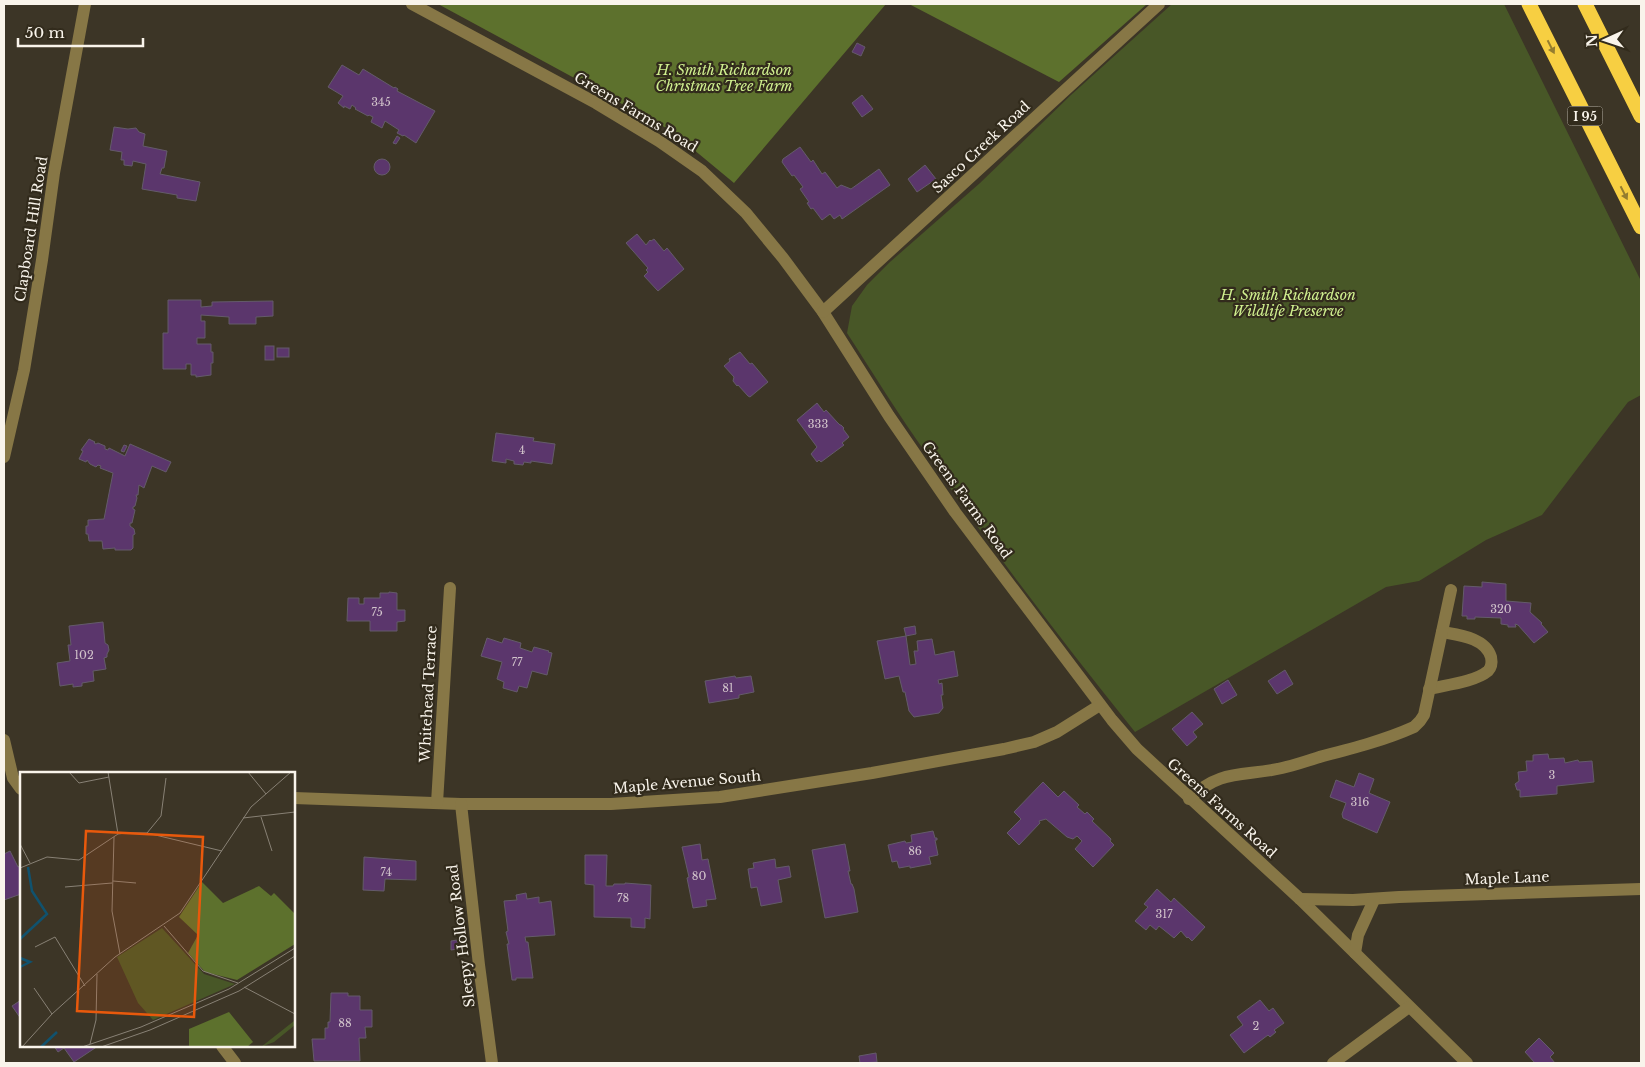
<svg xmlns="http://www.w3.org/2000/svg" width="1645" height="1067" viewBox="0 0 1645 1067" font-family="'Libre Baskerville',serif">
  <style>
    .green { fill: #485727 }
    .forest { fill: #5d712d }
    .building { fill: #5b366c; stroke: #645b6a }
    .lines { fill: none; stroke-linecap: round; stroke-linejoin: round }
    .minor { stroke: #877746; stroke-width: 12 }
    .highway { stroke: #f7cf42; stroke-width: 15 }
    .oneway { fill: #947d2f }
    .labels { text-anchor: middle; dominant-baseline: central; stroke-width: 4.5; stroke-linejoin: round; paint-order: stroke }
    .number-label { font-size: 11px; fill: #d2c4cb }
    .shield { fill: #322b1c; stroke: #bdb8ad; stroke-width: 1 }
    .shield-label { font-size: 12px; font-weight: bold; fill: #f9f4eb }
    .park-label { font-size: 14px; font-style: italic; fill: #d0f08f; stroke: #322b1c }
    .street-label { font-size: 14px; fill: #f9f4eb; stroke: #322b1c }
    .inset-river { fill: none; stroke: #10526e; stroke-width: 2.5 }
    .inset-road { fill: none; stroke: #888175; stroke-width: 1 }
    .view { fill: #e8590c; fill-opacity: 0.15; stroke: #e8590c; stroke-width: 2.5 }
    .inset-edge { fill: none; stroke: #f9f4eb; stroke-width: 2.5 }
  </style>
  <rect width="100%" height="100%" fill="#3c3526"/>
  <!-- green -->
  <path class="green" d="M1172,4H1504L1641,281V395L1628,402L1542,515L1486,540L1419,581L1386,587L1135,732C1062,641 991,549 926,453C898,414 873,373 847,333L852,306L867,285L890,262L980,183L1071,95Z"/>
  <!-- forest -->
  <g class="forest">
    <polygon points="438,4 886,4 734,183 670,130"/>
    <polygon points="909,4 1147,4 1059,82"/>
  </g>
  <!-- building -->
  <g class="building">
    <polygon points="857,43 865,47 861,56 852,52"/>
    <polygon points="342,65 359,75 363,69 394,88 395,87 398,89 397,91 435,111 416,143 404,135 403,136 397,133 399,130 385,121 382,128 371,122 373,117 369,115 368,116 355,109 356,108 352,105 350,109 344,106 344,108 338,103 343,96 328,87"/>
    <polygon points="862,95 873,109 862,117 852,103"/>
    <polygon points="114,127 128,129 136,128 139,132 145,134 143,146 167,151 164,168 162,168 160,174 200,182 196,201 177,198 177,195 142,189 146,164 133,161 132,166 124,165 124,160 121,160 122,152 110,150"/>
    <polygon points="397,136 400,138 396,144 393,143"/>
    <polygon points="800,147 811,162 813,160 822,174 825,172 837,188 841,185 851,189 879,169 890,185 842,219 840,215 834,219 830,214 822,220 813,208 811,209 807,203 809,202 800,189 803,187 794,175 792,176 782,162 783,159"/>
    <circle cx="382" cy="167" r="8"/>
    <polygon points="925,165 936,179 917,192 908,179"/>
    <polygon points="637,234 646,245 650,240 651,241 654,239 664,251 667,248 684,269 658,291 644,276 648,272 646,270 648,268 626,243"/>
    <polygon points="168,300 201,300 201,307 212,306 212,302 273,301 273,316 256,317 256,324 229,324 229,317 201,315 201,321 205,321 205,338 197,338 197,344 211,344 211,352 213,352 213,363 211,363 211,375 196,377 196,375 191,375 191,364 186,364 186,369 163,369 163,333 168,333"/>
    <rect x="265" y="346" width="9" height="14"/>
    <rect x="277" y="348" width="12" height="9"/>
    <polygon points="740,352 750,364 752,363 768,382 750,397 748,396 738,385 737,386 733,381 734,377 724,366 730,361 729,359"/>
    <polygon points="817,403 824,412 826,410 837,422 840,425 841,425 844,428 843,429 849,437 842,443 844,445 821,462 819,460 817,462 811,454 817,447 797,420"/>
    <polygon points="496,433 534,438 533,441 555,444 552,464 531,461 531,463 524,462 523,465 514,464 514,461 506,459 506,463 492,461"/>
    <polygon points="89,439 95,442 94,443 96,444 98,443 105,446 105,449 108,450 109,448 125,456 130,444 171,462 166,472 152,466 144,488 139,485 138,495 136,495 137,498 135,506 133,507 133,509 135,510 132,523 130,523 130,526 134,529 135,534 133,535 133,548 131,550 115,550 115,548 103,549 102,541 89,541 88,534 86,534 86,526 88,526 88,520 104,519 113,473 100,468 101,466 98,465 96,467 90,464 87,460 86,462 79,459 83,451 81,450"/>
    <polygon points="124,445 127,446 124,452 121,451"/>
    <polygon points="1482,582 1506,584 1506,601 1531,603 1530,612 1542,623 1541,624 1548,632 1534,643 1518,625 1515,624 1516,627 1508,627 1508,625 1501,624 1501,618 1475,617 1475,619 1467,619 1467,616 1462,616 1464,586 1482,587"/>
    <polygon points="389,592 397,593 397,610 405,610 405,621 397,622 397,631 370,631 370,621 347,621 348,598 359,598 359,604 364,604 364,598 380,598 380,593 389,593"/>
    <polygon points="103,622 105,643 108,645 109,650 107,654 107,657 104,658 106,669 93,671 94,681 82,683 82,686 73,687 73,684 60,686 57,663 70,661 68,645 71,645 69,626"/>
    <polygon points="915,626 916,634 906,636 904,628"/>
    <polygon points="906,636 910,665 916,664 914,651 918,651 917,641 932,639 935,655 954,651 958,676 938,680 939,684 942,683 943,695 941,695 943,708 939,713 914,717 909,711 905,692 903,692 899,676 885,679 877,641"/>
    <polygon points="487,638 502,643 504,638 521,643 520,648 532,652 534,647 549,651 548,652 552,653 547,675 532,671 527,688 519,686 517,692 503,688 504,682 497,679 502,662 481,656"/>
    <polygon points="1285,670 1293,684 1277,694 1268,681"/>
    <polygon points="735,676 736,678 751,676 754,692 739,695 739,698 709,703 705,681"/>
    <polygon points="1228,680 1237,695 1222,704 1214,689"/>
    <polygon points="1192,712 1203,724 1193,732 1197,737 1187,746 1172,729"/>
    <polygon points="1548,754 1549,759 1564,758 1565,763 1578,760 1579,762 1592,761 1594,782 1557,786 1557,794 1520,797 1520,790 1517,790 1515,784 1519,781 1518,772 1527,771 1526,761 1533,761 1533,755"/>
    <polygon points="1359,773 1374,779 1369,793 1390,802 1377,833 1343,818 1342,814 1346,803 1330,797 1336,780 1354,787"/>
    <polygon points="1043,782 1058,797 1064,791 1079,805 1077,807 1085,814 1087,812 1094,819 1092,821 1111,839 1110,841 1114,845 1093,867 1075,849 1082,841 1077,836 1073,839 1067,837 1046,819 1039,821 1040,823 1019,845 1007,833 1021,819 1014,812"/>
    <polygon points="933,831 935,838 937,838 937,840 935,840 938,855 929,857 931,864 910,868 910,866 899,868 897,861 892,862 888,845 905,841 906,843 912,842 911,835"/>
    <polygon points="700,844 702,860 708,859 716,899 706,900 707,906 693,908 687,878 689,877 682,847"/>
    <polygon points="845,844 850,871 848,871 851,884 852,884 854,889 858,912 825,918 812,850"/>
    <polygon points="10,851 18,867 20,866 21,869 21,894 4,900 4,854"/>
    <polygon points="585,855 607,855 606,886 613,886 614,884 625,884 625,883 651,885 650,919 645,918 645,928 631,927 631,918 594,917 594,885 585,884"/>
    <polygon points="364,857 416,861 416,880 385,879 384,891 363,890"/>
    <polygon points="775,859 776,868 789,866 791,877 778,880 782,902 761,906 757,887 751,888 748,869 754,868 753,863"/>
    <polygon points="1157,889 1171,902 1174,898 1205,927 1192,941 1188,937 1187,938 1181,931 1174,938 1159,926 1156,930 1150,925 1146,930 1135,921 1148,907 1144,904"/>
    <polygon points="526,893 527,899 539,897 539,903 551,901 555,935 525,937 526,942 528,942 533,978 516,978 516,980 512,980 507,944 509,944 506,932 508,931 504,901 517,900 516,895"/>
    <polygon points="457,940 458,949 451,950 451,941"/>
    <polygon points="331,993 348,993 348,996 360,996 360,1010 372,1010 372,1027 365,1027 366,1038 359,1038 360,1061 314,1061 312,1039 325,1039 325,1028 328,1028 328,1022 330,1022"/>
    <polygon points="21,1000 21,1019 12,1006"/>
    <polygon points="1260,1000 1269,1011 1273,1008 1284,1023 1274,1030 1276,1032 1270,1037 1268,1035 1244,1053 1230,1035 1243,1025 1237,1017"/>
    <polygon points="1539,1038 1554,1053 1550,1057 1555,1063 1535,1063 1525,1052"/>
    <polygon points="54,1046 98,1046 74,1062 64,1048 58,1052"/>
    <polygon points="876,1053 877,1062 860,1063 859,1056"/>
  </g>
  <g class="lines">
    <!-- minor -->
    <g class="minor">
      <polyline points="412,4 596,103 659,141 702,171 746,213 783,258 823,312 889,416 955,512 1112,720 1137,749 1300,899 1467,1063"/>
      <polyline points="823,312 1159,4"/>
      <polyline points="4,457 24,370 42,260 54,173 85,4"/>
      <path d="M1429,689C1445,685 1475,682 1488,671C1492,667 1492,662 1491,657C1485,637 1458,635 1442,632"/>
      <polyline points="4,740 13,778 21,789"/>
      <polyline points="294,798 461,804 611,804 720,797 872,773 1004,749 1034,742 1057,732 1100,705"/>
      <path d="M1189,799C1221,768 1244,777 1282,768C1296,765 1309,760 1323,756C1354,748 1385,740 1414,727L1420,721L1424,715L1451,590"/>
      <polyline points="437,803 450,588"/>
      <polyline points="461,804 479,965 492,1063"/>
      <polyline points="1300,899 1353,900 1399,897 1641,889"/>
      <polyline points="1355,953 1358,935 1374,900"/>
      <polyline points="222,1046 235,1063"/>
      <polyline points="1333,1063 1409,1007"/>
    </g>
    <!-- highway -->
    <g class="highway">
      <polyline points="1529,4 1641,227"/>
      <polyline points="1585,4 1641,116"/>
    </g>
  </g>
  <!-- one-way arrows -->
  <defs><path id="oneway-solid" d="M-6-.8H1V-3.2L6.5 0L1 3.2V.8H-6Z" transform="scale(1.25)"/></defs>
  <g class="oneway">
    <use href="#oneway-solid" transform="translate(1551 47) rotate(63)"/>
    <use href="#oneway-solid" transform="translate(1624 193) rotate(63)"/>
  </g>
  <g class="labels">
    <!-- number labels -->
    <g class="number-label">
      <text x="381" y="102">345</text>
      <text x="818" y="424">333</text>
      <text x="522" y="450">4</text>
      <text x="1501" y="609">320</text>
      <text x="377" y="612">75</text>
      <text x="84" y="655">102</text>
      <text x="517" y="662">77</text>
      <text x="728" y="688">81</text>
      <text x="1552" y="775">3</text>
      <text x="1360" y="802">316</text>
      <text x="915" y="851">86</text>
      <text x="386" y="872">74</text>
      <text x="699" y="876">80</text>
      <text x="623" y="898">78</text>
      <text x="1164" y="914">317</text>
      <text x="345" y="1023">88</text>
      <text x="1256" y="1026">2</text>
    </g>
    <!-- shield labels -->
    <rect class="shield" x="1567.5" y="106.5" width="35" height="19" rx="4"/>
    <g class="shield-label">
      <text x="1585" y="116">I 95</text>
    </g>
    <!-- park labels -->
    <g class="park-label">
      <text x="724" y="70">H. Smith Richardson<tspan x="724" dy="16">Christmas Tree Farm</tspan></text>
      <text x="1288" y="295">H. Smith Richardson<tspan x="1288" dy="16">Wildlife Preserve</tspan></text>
    </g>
    <!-- street labels -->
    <g class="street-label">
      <text transform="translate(636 112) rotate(31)">Greens Farms Road</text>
      <text transform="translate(981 147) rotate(-43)">Sasco Creek Road</text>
      <text transform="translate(31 229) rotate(-81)">Clapboard Hill Road</text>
      <text transform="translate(967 500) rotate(54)">Greens Farms Road</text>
      <text transform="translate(428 694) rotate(-87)">Whitehead Terrace</text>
      <text transform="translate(687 782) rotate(-5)">Maple Avenue South</text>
      <text transform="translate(1222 808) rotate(42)">Greens Farms Road</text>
      <text transform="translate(1507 878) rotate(-2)">Maple Lane</text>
      <text transform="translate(461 936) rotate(-97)">Sleepy Hollow Road</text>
    </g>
  </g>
  <!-- overview -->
  <g transform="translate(20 772)">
    <rect width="275" height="275" fill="#3c3526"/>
    <path d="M142,156L184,202L215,212L133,248L118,231L97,185ZM274,249L275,253L254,270L241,275Z" fill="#485727"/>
    <path d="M182,110L203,131L239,114L251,124L254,121L275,142V172L217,208L185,200L168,181L178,163L159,145ZM209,240L233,270L227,275H169V257Z" fill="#5d712d"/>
    <path class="inset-river" d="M0,167L27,142L12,119L8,95M0,186L10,190L0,195M21,275L37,260"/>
    <path class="inset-road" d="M49,0L59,11L89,5M88,0L98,62M228,0L246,22M241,45L252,79M223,46L275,40M127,61L141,44L146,6M94,65L92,139L100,182M0,72L10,91M0,96L27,85L59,88L98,62L106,61H127L202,79M93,109L116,111M45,115L92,111M144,154L183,199L218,211M15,175L35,165L65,214M224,215L275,242M14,216L32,242M70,272L76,248L77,202M2,275L32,242L95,185L160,141L231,35L271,0M62,275L121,255L209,217L275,176M81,275L130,258L219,219L275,184"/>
    <path class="view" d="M66,59L183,65L174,245L57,239Z"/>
    <rect width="275" height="275" class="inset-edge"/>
  </g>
  <!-- border -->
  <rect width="1645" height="1067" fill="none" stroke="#f9f4eb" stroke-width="10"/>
  <!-- north arrow -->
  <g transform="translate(1605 40) rotate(267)" stroke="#322b1c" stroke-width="4" paint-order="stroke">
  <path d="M0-4L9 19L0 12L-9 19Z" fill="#f9f4eb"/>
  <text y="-8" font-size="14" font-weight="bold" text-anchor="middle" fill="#f9f4eb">N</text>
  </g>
  <!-- scale -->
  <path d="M18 38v8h125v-8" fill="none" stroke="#f9f4eb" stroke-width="2.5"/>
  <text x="25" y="38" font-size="15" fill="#f9f4eb" stroke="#322b1c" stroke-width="4" paint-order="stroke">50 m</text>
</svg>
